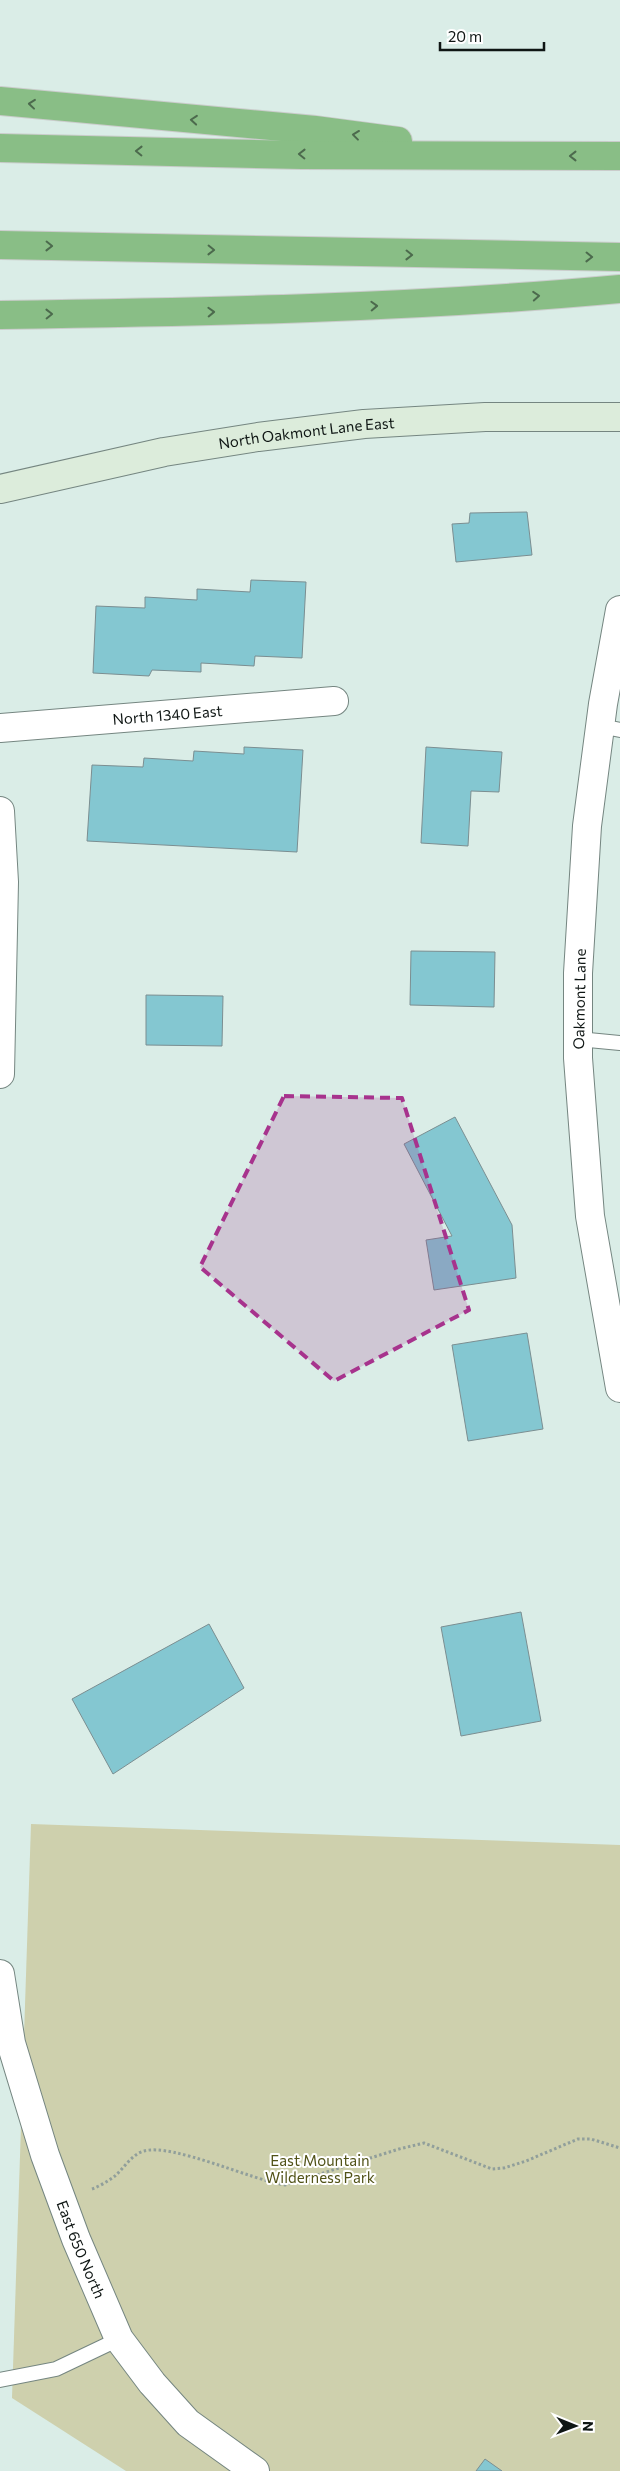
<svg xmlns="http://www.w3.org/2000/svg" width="620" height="2471" viewBox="0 0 620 2471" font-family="Commissioner,sans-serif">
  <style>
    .green { fill: #ced0ad }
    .building { fill: #84c7d1; stroke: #7b8e91 }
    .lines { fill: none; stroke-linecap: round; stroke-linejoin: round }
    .lane-casing { stroke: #758681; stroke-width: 16 }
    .street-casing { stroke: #758681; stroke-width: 30 }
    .secondary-casing { stroke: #758681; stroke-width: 30 }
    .highway-casing { stroke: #cacccb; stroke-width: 30 }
    .path { stroke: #919f9b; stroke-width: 3; stroke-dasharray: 2.5 2.5; stroke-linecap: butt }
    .lane { stroke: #fff; stroke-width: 14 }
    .street { stroke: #fff; stroke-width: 28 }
    .secondary { stroke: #dcecdb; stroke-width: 28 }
    .highway { stroke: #89be86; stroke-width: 28 }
    .oneway { stroke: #4c6a4d }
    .marked { fill: #a7338d; fill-opacity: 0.2; stroke: #a7338d; stroke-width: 4; stroke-dasharray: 10 6; stroke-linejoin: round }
    .labels { text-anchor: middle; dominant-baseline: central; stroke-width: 4; stroke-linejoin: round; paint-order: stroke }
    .street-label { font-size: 15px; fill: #0f1614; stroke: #fff }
    .park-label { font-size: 15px; fill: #515217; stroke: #fff }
  </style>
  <rect width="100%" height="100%" fill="#daede7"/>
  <!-- green -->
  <polygon class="green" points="31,1824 620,1845 620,2471 126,2471 12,2398"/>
  <!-- building -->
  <g class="building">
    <polygon points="527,512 532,555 456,562 452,524 469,523 470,513"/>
    <polygon points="251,580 306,582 302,658 255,656 254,666 201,663 201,672 152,670 149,676 93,673 96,606 145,608 145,597 197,600 197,589 250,592"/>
    <polygon points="244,747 303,750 297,852 87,841 92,765 143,767 144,758 193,761 194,751 244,754"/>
    <polygon points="426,747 502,752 499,792 471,791 468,846 421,843"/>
    <polygon points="411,951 495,952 494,1007 410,1005"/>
    <polygon points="146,995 223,996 222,1046 146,1045"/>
    <polygon points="455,1117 512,1225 516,1278 434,1290 426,1240 452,1236 404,1144"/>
    <polygon points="527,1333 543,1429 468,1441 452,1345"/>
    <polygon points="521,1612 541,1721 461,1736 441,1627"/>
    <polygon points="209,1624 244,1688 113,1774 72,1699"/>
    <polygon points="485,2459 502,2471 476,2471"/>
  </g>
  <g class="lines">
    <!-- lane casing -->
    <g class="lane-casing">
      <g id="lane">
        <polyline points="600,726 620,730"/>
        <polyline points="578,1039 620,1043"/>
        <polyline points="0,2380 56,2369 119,2339"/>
      </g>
    </g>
    <!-- street casing -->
    <g class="street-casing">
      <g id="street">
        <polyline points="620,610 603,704 587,826 578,973 578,1058 590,1216 620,1388"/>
        <path id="s1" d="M0,728L334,701"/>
        <polyline points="0,811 4,882 0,1074"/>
        <path id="s2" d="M0,1974L11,2043L45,2155L76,2239L119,2339L152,2383L188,2423L255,2471"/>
      </g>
    </g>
    <!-- secondary casing -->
    <g class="secondary-casing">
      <g id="secondary">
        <path id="s3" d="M0,489L164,452L258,437L364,424L485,417H620"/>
      </g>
    </g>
    <!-- highway casing -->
    <g class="highway-casing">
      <g id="highway">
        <polyline points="0,101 315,130 398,141"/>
        <polyline points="0,148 302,155 620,156"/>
        <polyline points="0,245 620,257"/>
        <path d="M0,315C207,312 414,308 620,289"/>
      </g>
    </g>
    <!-- path -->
    <path class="path" d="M92,2189C100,2186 108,2181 115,2176C124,2168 132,2154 144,2151C172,2143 252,2180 285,2185L399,2149L424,2143L492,2169L504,2168L526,2161L578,2139H591L620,2148"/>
    <!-- lane -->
    <use href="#lane" class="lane"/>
    <!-- street -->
    <use href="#street" class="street"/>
    <!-- secondary -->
    <use href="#secondary" class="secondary"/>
    <!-- highway -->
    <use href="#highway" class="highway"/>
  </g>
  <!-- one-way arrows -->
  <defs><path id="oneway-chevron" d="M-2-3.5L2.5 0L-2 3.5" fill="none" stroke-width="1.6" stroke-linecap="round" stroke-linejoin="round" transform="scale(1.25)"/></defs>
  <g class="oneway">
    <use href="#oneway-chevron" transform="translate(32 104) rotate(-174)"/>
    <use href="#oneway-chevron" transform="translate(194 120) rotate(-175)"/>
    <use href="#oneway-chevron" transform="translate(356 135) rotate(-173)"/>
    <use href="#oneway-chevron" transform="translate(139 151) rotate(-179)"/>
    <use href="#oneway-chevron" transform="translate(302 154) rotate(-179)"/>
    <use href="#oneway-chevron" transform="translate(573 156) rotate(180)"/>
    <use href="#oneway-chevron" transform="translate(49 246) rotate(1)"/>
    <use href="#oneway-chevron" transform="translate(211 250) rotate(1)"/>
    <use href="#oneway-chevron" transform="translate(409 255) rotate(1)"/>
    <use href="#oneway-chevron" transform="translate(589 257) rotate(1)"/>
    <use href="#oneway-chevron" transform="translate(536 296) rotate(-4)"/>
    <use href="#oneway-chevron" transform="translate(374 306) rotate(-2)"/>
    <use href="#oneway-chevron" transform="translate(211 312) rotate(-2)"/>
    <use href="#oneway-chevron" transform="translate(49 314) rotate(-1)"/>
  </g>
  <!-- marked area -->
  <path class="marked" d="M284,1096L402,1098L469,1310L334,1381L200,1267Z"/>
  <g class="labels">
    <!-- street labels -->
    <g class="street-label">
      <text stroke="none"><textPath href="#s3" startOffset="312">North Oakmont Lane East</textPath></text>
      <text stroke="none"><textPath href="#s1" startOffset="168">North 1340 East</textPath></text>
      <text transform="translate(579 999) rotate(-89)">Oakmont Lane</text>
      <text stroke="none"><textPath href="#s2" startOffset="288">East 650 North</textPath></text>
    </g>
    <!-- park labels -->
    <g class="park-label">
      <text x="320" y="2160">East Mountain<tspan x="320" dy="17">Wilderness Park</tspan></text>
    </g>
  </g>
  <!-- north arrow -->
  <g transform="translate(575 2426) rotate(91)" stroke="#ffffff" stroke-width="4" paint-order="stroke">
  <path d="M0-4L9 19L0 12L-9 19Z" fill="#0f1614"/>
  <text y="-8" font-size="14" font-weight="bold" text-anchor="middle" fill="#0f1614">N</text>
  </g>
  <!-- scale -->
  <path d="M440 42v8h104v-8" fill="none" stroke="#0f1614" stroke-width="2.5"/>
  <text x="448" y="42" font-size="15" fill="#0f1614" stroke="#ffffff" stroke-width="4" paint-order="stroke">20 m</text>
</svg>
